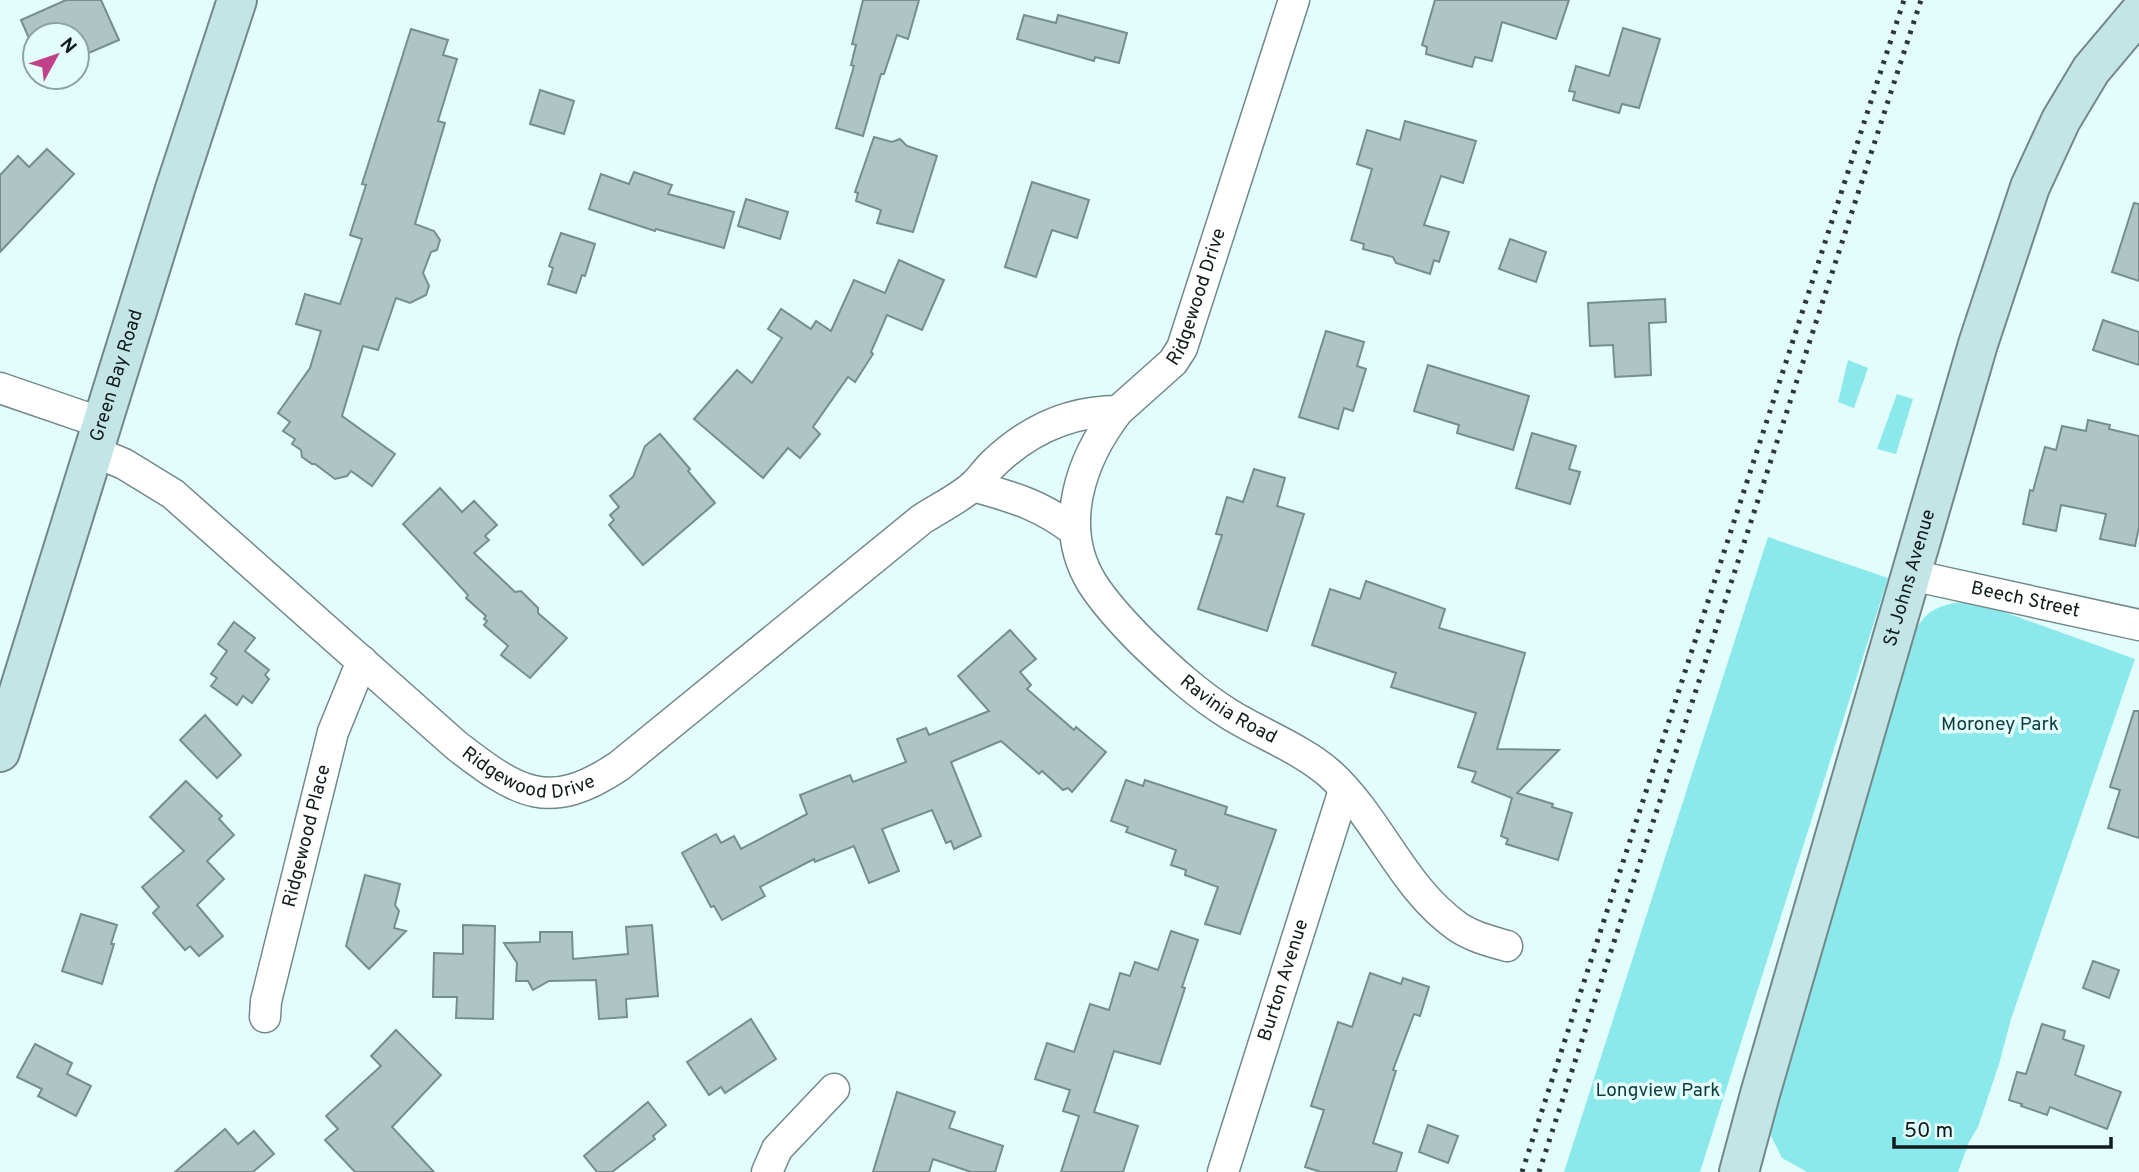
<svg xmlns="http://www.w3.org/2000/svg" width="2139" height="1172" viewBox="0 0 2139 1172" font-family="Overpass,sans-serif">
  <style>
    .green { fill: #8be9ec }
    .building { fill: #adc5c5; stroke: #778e8e; stroke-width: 2 }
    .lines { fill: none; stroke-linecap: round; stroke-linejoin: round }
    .street-casing { stroke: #728889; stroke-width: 33 }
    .secondary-casing { stroke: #728889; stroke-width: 42 }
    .street { stroke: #fff; stroke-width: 30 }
    .secondary { stroke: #c4e5e6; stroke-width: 38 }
    .rail { stroke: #2c3737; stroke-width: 5; stroke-dasharray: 3.5 7; stroke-linecap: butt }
    .labels { text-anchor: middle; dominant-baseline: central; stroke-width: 7; stroke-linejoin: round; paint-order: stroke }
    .street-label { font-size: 19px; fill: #121b1b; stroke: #e3fcfc }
    .park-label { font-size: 19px; fill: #0b3b3c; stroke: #e3fcfc }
  </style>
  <rect width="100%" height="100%" fill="#e3fcfc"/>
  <!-- green -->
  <g class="green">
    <polygon points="1848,360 1868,368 1854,408 1838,402"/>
    <polygon points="1897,394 1913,399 1896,454 1877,449"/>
    <polygon points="1768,537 1888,578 1700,1172 1564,1172"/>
    <path d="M1964,602L1993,608L2135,659L2011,1019L1999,1064L1978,1127L1969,1142L1958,1172H1807L1782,1158L1770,1134L1914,634C1924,611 1940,604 1964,602Z"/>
  </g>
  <!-- building -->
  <g class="building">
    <polygon points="66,0 101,0 119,40 77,58 77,35 35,35 35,52 21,20"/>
    <polygon points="863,0 919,0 908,39 897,35 884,74 881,74 863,136 836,128 854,66 851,65 856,45 852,44"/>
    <polygon points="1435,0 1569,0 1556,39 1502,22 1492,61 1475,57 1472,67 1426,54 1427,47 1422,45"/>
    <polygon points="1024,15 1056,23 1058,15 1127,33 1119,63 1095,57 1094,61 1017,39"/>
    <polygon points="1623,28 1660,39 1639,108 1622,104 1619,113 1573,100 1575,92 1569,91 1576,66 1609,76"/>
    <polygon points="411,29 448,40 443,55 457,59 438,121 445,123 415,224 434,231 440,240 437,250 431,252 423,273 429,286 426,295 410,303 396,298 378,350 363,346 342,416 395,454 372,486 351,471 347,476 335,479 315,464 312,464 302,457 301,450 292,444 295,439 283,431 290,422 278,413 310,368 321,331 296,324 305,294 340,304 362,239 350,235 366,185 362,184"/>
    <polygon points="540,90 574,101 564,134 530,124"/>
    <polygon points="1405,121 1476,141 1463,183 1441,176 1424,225 1449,232 1439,262 1434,260 1430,274 1396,263 1393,257 1363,249 1364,244 1351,240 1372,169 1357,164 1367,130 1400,140"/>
    <polygon points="874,137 892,142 900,139 907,146 937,156 913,232 877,223 881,210 856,201 858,193 855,192"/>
    <polygon points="47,149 74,174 0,252 0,175 18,156 29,167"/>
    <polygon points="634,172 672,185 668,194 734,212 724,248 656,229 655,231 589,209 601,174 629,184"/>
    <polygon points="1032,182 1089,200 1077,238 1052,230 1036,277 1005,267"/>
    <polygon points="746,199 788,212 780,239 738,226"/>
    <polygon points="2134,203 2139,204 2139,281 2112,272"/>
    <polygon points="561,233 595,244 585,276 582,275 576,293 548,284 553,268 549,266"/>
    <polygon points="1510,239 1546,252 1536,282 1499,269"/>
    <polygon points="899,260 944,280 922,330 887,315 871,352 873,354 855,382 848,377 813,427 820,434 800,458 788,448 763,478 694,419 737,370 752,383 782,338 768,329 781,309 811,329 816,321 831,331 854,280 885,293"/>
    <polygon points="1665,299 1666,322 1649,323 1651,375 1615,377 1613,345 1590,346 1588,303"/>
    <polygon points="2103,320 2139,332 2139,365 2093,350"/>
    <polygon points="1326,331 1364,342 1357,366 1366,369 1353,411 1344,408 1338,429 1299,417"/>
    <polygon points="1428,365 1529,396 1513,450 1457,433 1459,425 1414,411"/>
    <polygon points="2088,420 2110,425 2109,429 2139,436 2139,527 2135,546 2100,539 2106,514 2061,505 2056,531 2023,524 2030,490 2033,491 2045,447 2056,450 2062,426 2086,431"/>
    <polygon points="1532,433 1576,446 1569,469 1580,472 1570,504 1516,488"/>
    <polygon points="660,434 690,469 688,471 715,503 643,565 609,525 614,520 610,515 619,507 610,496 633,477 645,446"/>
    <polygon points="1254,469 1285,478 1277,506 1304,514 1267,631 1198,609 1222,535 1216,534 1227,497 1243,502"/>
    <polygon points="440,488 462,512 474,501 497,525 485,536 489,540 474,553 515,592 521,591 538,608 538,613 567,638 530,678 501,655 508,646 484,625 487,621 484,619 486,616 466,598 468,595 403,524"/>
    <polygon points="1366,581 1445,609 1439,628 1525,653 1497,749 1559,750 1517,793 1553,804 1552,807 1572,813 1558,860 1506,844 1508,839 1501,836 1512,798 1472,782 1476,772 1458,767 1476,713 1391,687 1396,673 1312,645 1330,589 1360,599"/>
    <polygon points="234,622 255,638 245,651 269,670 265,675 269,679 252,703 243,696 237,705 211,686 217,678 211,674 227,651 218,644"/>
    <polygon points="1010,630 1036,659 1020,672 1031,685 1027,689 1074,730 1076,727 1106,752 1072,792 1068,788 1063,790 1042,771 1039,774 1001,741 951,762 981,836 954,849 951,841 946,843 932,810 882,829 899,871 869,883 854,846 815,862 814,859 760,887 765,896 722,920 714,906 711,907 682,853 716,834 721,843 734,836 741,849 807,814 800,795 850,775 853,782 906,762 897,739 926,728 929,735 989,711 958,676"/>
    <polygon points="2134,711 2139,711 2139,838 2108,828 2120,790 2110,787"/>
    <polygon points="205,715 241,755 217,778 180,740"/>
    <polygon points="1126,780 1143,786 1145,780 1227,807 1225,814 1276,830 1240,934 1205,924 1218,887 1185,875 1186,870 1171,865 1176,850 1126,832 1128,827 1111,821"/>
    <polygon points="186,781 222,816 219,819 234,835 207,861 224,879 197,905 223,936 199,956 190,946 185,950 153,913 159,907 142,887 184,851 150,817"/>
    <polygon points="365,875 400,884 395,905 399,911 394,928 406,931 369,969 346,946"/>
    <polygon points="81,914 117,925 111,944 114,944 102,984 62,971"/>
    <polygon points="463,925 495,926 493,1019 456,1018 457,997 433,997 434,953 463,954"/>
    <polygon points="652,925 658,996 626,999 627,1017 599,1019 596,980 549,981 533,990 528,981 516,981 517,963 504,943 540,942 540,932 572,932 573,959 628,954 626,927"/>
    <polygon points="1171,931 1198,940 1182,987 1185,988 1160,1064 1114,1051 1094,1112 1138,1126 1123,1172 1061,1172 1079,1116 1063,1111 1070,1090 1035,1079 1047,1043 1074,1052 1090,1004 1109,1010 1120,973 1130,976 1135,962 1158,970"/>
    <polygon points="2093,961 2119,970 2109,998 2083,988"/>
    <polygon points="1370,973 1401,984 1403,978 1429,987 1420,1016 1414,1014 1393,1070 1396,1071 1373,1143 1402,1153 1396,1172 1321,1172 1305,1167 1324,1110 1311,1106 1338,1022 1352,1027"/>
    <polygon points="751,1019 776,1059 725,1093 721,1087 709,1095 687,1062"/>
    <polygon points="2042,1024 2065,1031 2063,1039 2084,1046 2075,1075 2121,1092 2107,1129 2050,1107 2047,1115 2021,1106 2022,1104 2009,1100 2017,1072 2026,1074"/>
    <polygon points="396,1030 441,1075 392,1127 434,1172 355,1172 325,1140 338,1129 326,1116 381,1066 371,1056"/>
    <polygon points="35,1044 72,1063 67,1074 91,1086 76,1116 38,1096 42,1089 17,1077"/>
    <polygon points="897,1092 955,1112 949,1128 1003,1146 995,1172 971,1172 933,1159 929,1172 873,1172"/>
    <polygon points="648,1102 666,1125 653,1136 655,1139 612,1172 597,1172 584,1156"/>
    <polygon points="1428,1125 1458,1136 1448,1163 1419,1152"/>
    <polygon points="225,1129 238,1144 254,1131 274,1154 253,1172 175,1172"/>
  </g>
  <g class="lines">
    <!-- street casing -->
    <g class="street-casing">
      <g id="street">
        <polyline points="0,388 102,423"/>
        <path id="s1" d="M1118,411C1081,459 1057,526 1092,583C1106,605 1125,625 1143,643C1170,669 1197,694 1229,714C1261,734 1300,748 1329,773C1379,818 1402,888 1458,927C1473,937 1490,941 1507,946"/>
        <path id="s2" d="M93,451L124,464L173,494L457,746C518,793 549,813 619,766L922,519C939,508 958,499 973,486C981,479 987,469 995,462C1030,429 1071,411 1118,411L1173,362L1182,348L1294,0"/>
        <path d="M973,486C1015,498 1039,504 1075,531"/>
        <path id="s3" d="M1911,575L2139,625"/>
        <path id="s4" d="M265,1017L266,1001L333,732L362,661"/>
        <polyline points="767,1172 777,1149 834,1089"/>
        <path id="s5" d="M1223,1172L1344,790"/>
      </g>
    </g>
    <!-- secondary casing -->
    <g class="secondary-casing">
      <g id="secondary">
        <path id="s6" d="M0,752L175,189L237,0"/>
        <path id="s7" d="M1739,1172L1760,1094L1978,344L2030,187L2061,120L2091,70L2139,13"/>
      </g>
    </g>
    <!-- street -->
    <use href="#street" class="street"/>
    <!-- secondary -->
    <use href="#secondary" class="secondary"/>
    <!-- rail -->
    <g class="rail">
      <polyline points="1522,1172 1904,0"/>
      <polyline points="1539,1172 1921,0"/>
    </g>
  </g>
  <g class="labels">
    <!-- street labels -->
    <g class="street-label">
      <text stroke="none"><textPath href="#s2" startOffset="1416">Ridgewood Drive</textPath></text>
      <text stroke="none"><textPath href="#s6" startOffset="394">Green Bay Road</textPath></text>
      <text stroke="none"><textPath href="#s7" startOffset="618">St Johns Avenue</textPath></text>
      <text stroke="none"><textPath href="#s3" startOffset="117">Beech Street</textPath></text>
      <text stroke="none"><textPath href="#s1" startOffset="373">Ravinia Road</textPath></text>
      <text stroke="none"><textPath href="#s2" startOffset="551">Ridgewood Drive</textPath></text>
      <text stroke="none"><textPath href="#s4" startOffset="186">Ridgewood Place</textPath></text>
      <text stroke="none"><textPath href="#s5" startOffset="201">Burton Avenue</textPath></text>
    </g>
    <!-- park labels -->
    <g class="park-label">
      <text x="2000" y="725">Moroney Park</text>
      <text x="1658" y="1091">Longview Park</text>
    </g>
  </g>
  <!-- north arrow -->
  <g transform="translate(56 56) rotate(50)"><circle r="33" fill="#e3fcfc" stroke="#8fa2a2" stroke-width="2"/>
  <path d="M0-5L12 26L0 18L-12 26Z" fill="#c0408a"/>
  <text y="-10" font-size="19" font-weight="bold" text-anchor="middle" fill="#121b1b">N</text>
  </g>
  <!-- scale -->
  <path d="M1894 1137v10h217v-10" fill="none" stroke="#121b1b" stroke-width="3.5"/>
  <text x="1904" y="1137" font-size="21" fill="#121b1b" stroke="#e3fcfc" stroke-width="5" paint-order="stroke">50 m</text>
</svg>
